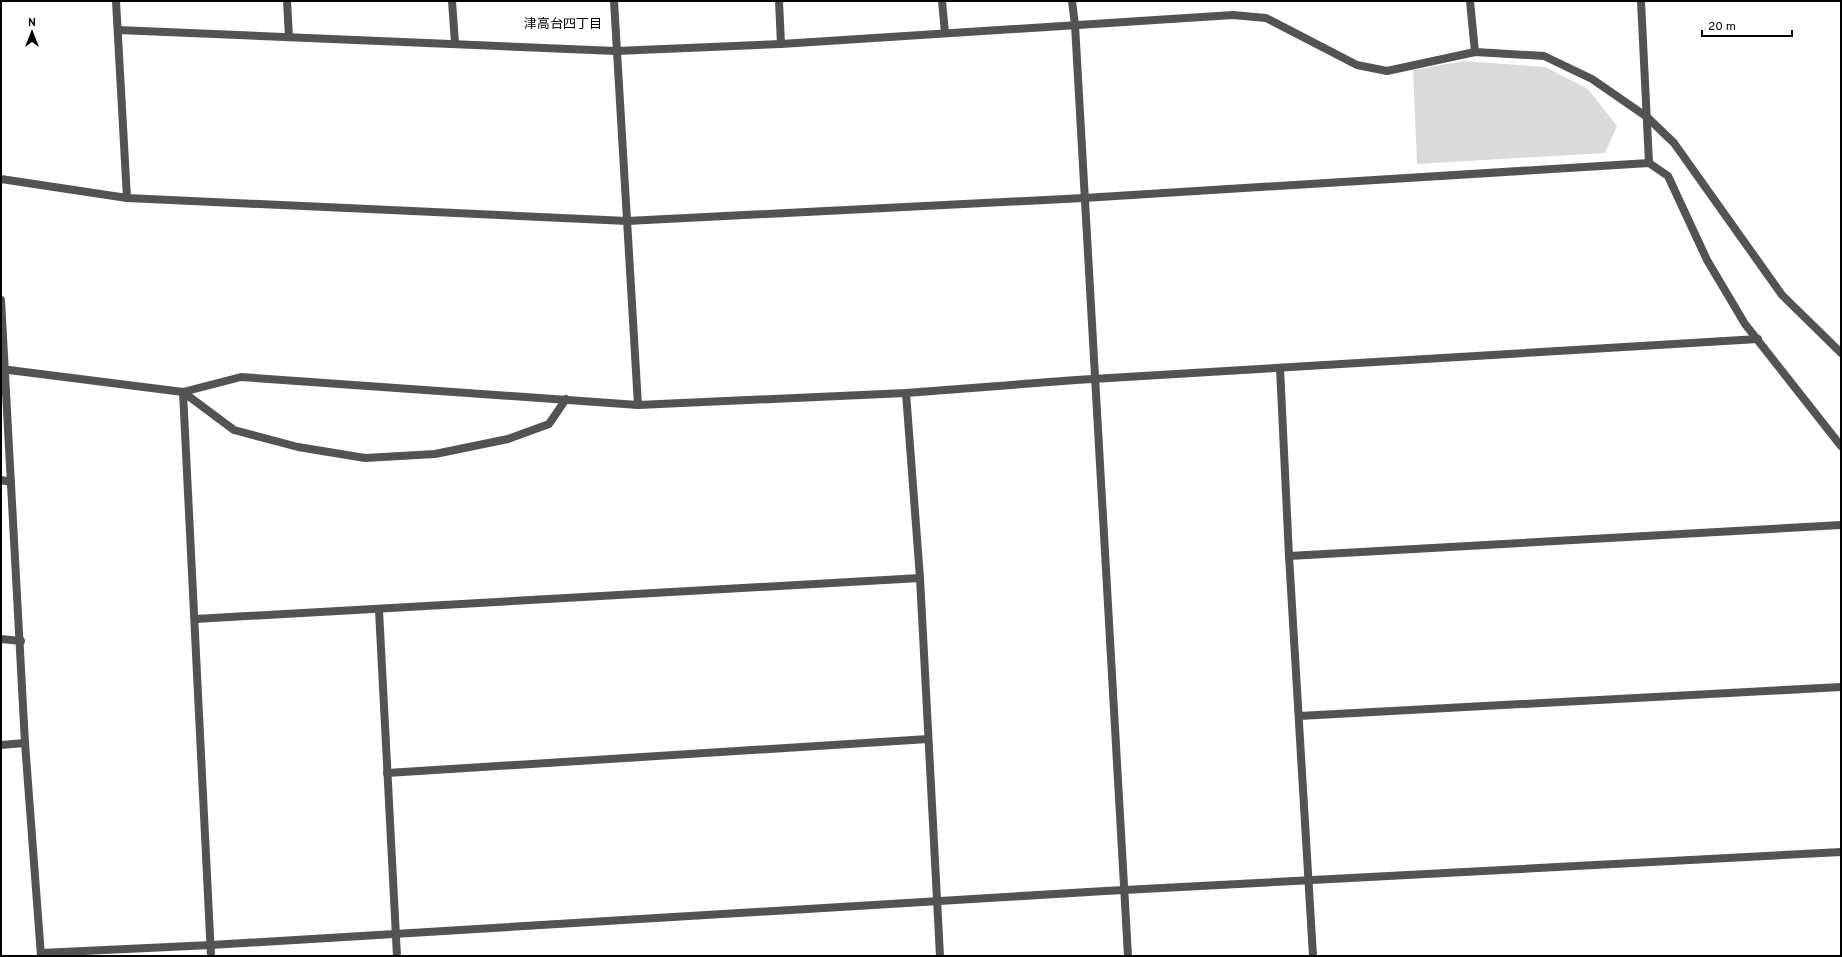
<svg xmlns="http://www.w3.org/2000/svg" width="1842" height="957" viewBox="0 0 1842 957" font-family="Overpass,'Noto Sans JP',sans-serif">
  <style>
    .green { fill: #dadada }
    .lines { fill: none; stroke-linecap: round; stroke-linejoin: round }
    .minor { stroke: #535353; stroke-width: 8 }
    .tertiary { stroke: #535353; stroke-width: 8 }
    .labels { text-anchor: middle; dominant-baseline: central; stroke-width: 4; stroke-linejoin: round; paint-order: stroke }
    .neighbourhood-label { font-size: 13px; fill: #000; stroke: #fff }
  </style>
  <rect width="100%" height="100%" fill="#fff"/>
  <!-- green -->
  <polygon class="green" points="1464,61 1545,67 1588,89 1617,126 1605,153 1417,164 1413,70"/>
  <g class="lines">
    <!-- minor -->
    <g class="minor">
      <polyline points="287,1 289,37"/>
      <polyline points="452,1 455,43"/>
      <polyline points="614,1 638,405"/>
      <polyline points="779,1 781,44"/>
      <polyline points="942,1 945,33"/>
      <polyline points="1470,1 1475,52"/>
      <polyline points="1641,1 1649,163"/>
      <polyline points="118,30 616,51 781,44 1233,15 1266,18 1357,65 1387,71 1475,52 1544,56 1592,79 1647,117 1674,143 1782,295 1841,353"/>
      <polyline points="1,179 127,198 116,1"/>
      <polyline points="127,198 627,221 1084,198 1649,163 1668,176 1707,260 1745,324 1841,446"/>
      <polyline points="1,300 25,743 41,956"/>
      <polyline points="1280,368 1289,556 1313,956"/>
      <polyline points="1,369 183,392 241,377 638,405 906,393 1076,380 1758,339"/>
      <polyline points="183,392 211,956"/>
      <polyline points="183,392 234,430 298,447 365,458 435,454 508,439 549,424 566,399"/>
      <polyline points="906,393 920,578 940,956"/>
      <polyline points="1,480 11,482"/>
      <polyline points="1289,556 1841,525"/>
      <polyline points="379,610 397,956"/>
      <polyline points="195,619 920,578"/>
      <polyline points="1,639 21,641"/>
      <polyline points="1299,716 1841,687"/>
      <polyline points="1,745 25,743"/>
      <polyline points="387,773 928,739"/>
      <polyline points="41,953 211,945 1105,891 1841,852"/>
    </g>
    <!-- tertiary -->
    <polyline class="tertiary" points="1072,1 1075,25 1128,956"/>
  </g>
  <g class="labels">
    <!-- neighbourhood labels -->
    <g class="neighbourhood-label">
      <text x="563" y="25">津高台四丁目</text>
    </g>
  </g>
  <!-- border -->
  <rect width="1842" height="957" fill="none" stroke="#000000" stroke-width="4"/>
  <!-- north arrow -->
  <g transform="translate(32 32)" stroke="#ffffff" stroke-width="3" paint-order="stroke">
  <path d="M0-3L7 15L0 10L-7 15Z" fill="#000000"/>
  <text y="-6" font-size="11" font-weight="bold" text-anchor="middle" fill="#000000">N</text>
  </g>
  <!-- scale -->
  <path d="M1702 30v6h90v-6" fill="none" stroke="#000000" stroke-width="2"/>
  <text x="1708" y="30" font-size="12" fill="#000000" stroke="#ffffff" stroke-width="3" paint-order="stroke">20 m</text>
</svg>
